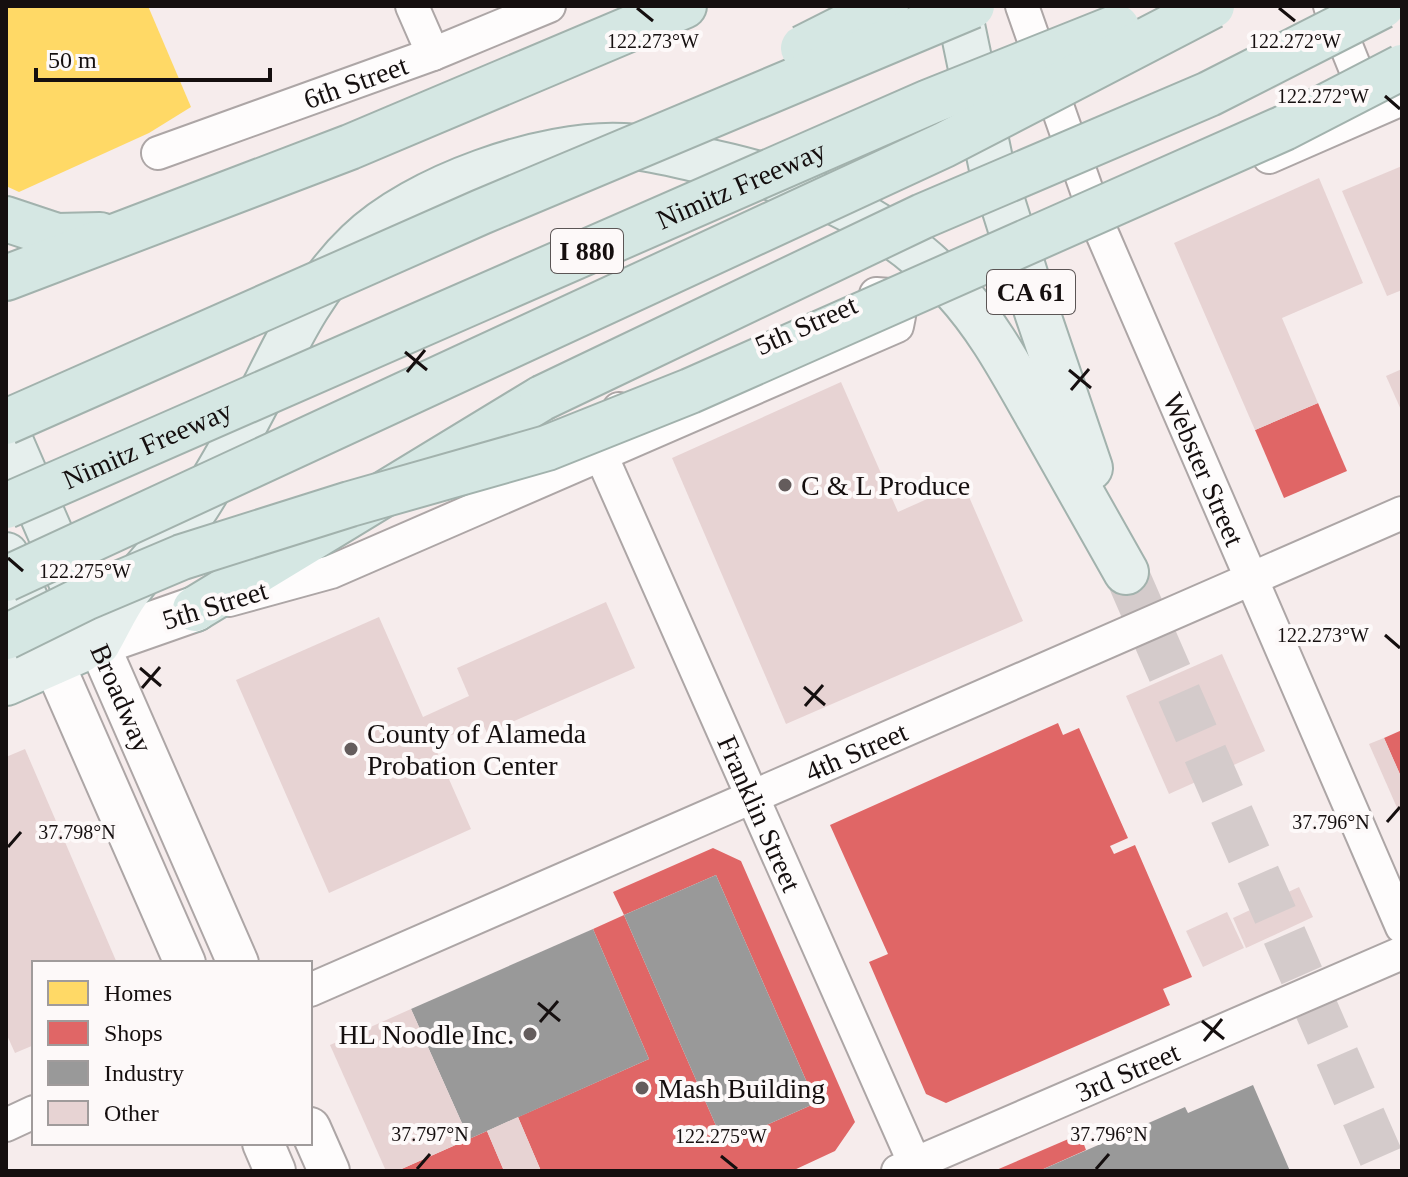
<svg xmlns="http://www.w3.org/2000/svg" width="1408" height="1177" viewBox="0 0 1408 1177" font-family="Georgia,serif">
  <style>
    .homes { fill: #ffd966 }
    .shops { fill: #e06666 }
    .industry { fill: #999 }
    .building { fill: #e7d3d3 }
    .lines { fill: none; stroke-linecap: round; stroke-linejoin: round }
    .primary-tunnel { stroke: #d4cbcb; stroke-width: 44; stroke-dasharray: 44 22; stroke-linecap: butt }
    .minor-casing { stroke: #ada6a6; stroke-width: 36 }
    .tertiary-casing { stroke: #ada6a6; stroke-width: 44 }
    .secondary-casing { stroke: #ada6a6; stroke-width: 48 }
    .primary-casing { stroke: #a2b2ad; stroke-width: 48 }
    .motorway-casing { stroke: #a2b2ad; stroke-width: 48 }
    .minor { stroke: #fefcfc; stroke-width: 32 }
    .tertiary { stroke: #fefcfc; stroke-width: 40 }
    .secondary { stroke: #fefcfc; stroke-width: 44 }
    .primary { stroke: #e6efed; stroke-width: 44 }
    .motorway { stroke: #d5e7e3; stroke-width: 44 }
    .motorway-bridge-casing { stroke: #a2b2ad; stroke-width: 48; stroke-linecap: butt }
    .motorway-bridge { stroke: #d5e7e3; stroke-width: 44 }
    .ticks { fill: none; stroke: #150f0f; stroke-width: 3 }
    .poi-dot { fill: #645c5c; stroke: #fdf9f9; stroke-width: 3 }
    .labels { text-anchor: middle; dominant-baseline: central; stroke-width: 8; stroke-linejoin: round; paint-order: stroke }
    .shield { fill: #fdf9f9; stroke: #5b5555; stroke-width: 2 }
    .shield-label { font-size: 26px; font-weight: bold; fill: #150f0f }
    .street-label { font-size: 28px; fill: #150f0f; stroke: #fdf9f9 }
    .poi-label { font-size: 28px; fill: #150f0f; stroke: #fdf9f9; text-anchor: start }
    .ticks-label { font-size: 20px; text-anchor: middle; fill: #150f0f; stroke: #fdf9f9; stroke-width: 8; stroke-linejoin: round; paint-order: stroke }
  </style>
  <rect width="100%" height="100%" fill="#f6ecec"/>
  <!-- homes -->
  <polygon class="homes" points="6,6 148,6 191,107 149,133 19,192 6,186"/>
  <!-- shops -->
  <g class="shops">
    <polygon points="1318,403 1347,471 1284,498 1255,430"/>
    <polygon points="1058,723 1063,735 1079,728 1128,838 1110,846 1114,854 1135,845 1192,977 1163,989 1170,1005 946,1103 926,1094 869,962 888,954 830,825"/>
    <polygon points="1402,730 1402,779 1384,738"/>
    <polygon points="713,848 741,861 855,1122 835,1151 792,1171 541,1171 518,1117 649,1059 593,929 624,915 724,1144 816,1103 716,875 624,915 613,892"/>
    <polygon points="487,1131 504,1171 397,1171"/>
    <polygon points="1080,1134 1086,1150 1039,1171 994,1171"/>
  </g>
  <!-- industry -->
  <g class="industry">
    <polygon points="716,875 816,1103 724,1144 624,915"/>
    <polygon points="593,929 649,1059 469,1139 411,1009"/>
    <polygon points="1253,1085 1290,1171 1039,1171 1185,1107 1188,1113"/>
  </g>
  <!-- building -->
  <g class="building">
    <polygon points="1402,166 1402,290 1387,296 1342,191"/>
    <polygon points="1319,178 1363,283 1282,318 1318,403 1255,430 1174,243"/>
    <polygon points="1402,369 1402,412 1386,376"/>
    <polygon points="841,382 898,512 963,483 1023,621 786,724 672,458"/>
    <polygon points="606,602 635,668 487,733 482,722 433,743 471,829 329,893 236,680 379,617 423,717 469,696 457,668"/>
    <polygon points="1222,654 1265,751 1169,794 1126,696"/>
    <polygon points="1384,738 1402,779 1402,819 1369,744"/>
    <polygon points="25,749 117,963 34,963 34,1045 15,1053 6,1033 6,757"/>
    <polygon points="1299,887 1313,917 1246,948 1233,918"/>
    <polygon points="1227,912 1244,948 1203,967 1186,931"/>
    <polygon points="411,1009 469,1139 397,1171 386,1171 330,1045"/>
    <polygon points="518,1117 541,1171 504,1171 487,1131"/>
  </g>
  <g class="lines">
    <!-- primary-tunnel -->
    <polyline class="primary-tunnel" points="1126,572 1387,1171"/>
    <!-- minor casing -->
    <g class="minor-casing">
      <g id="minor">
        <polyline points="412,6 433,54"/>
        <path id="s1" d="M1022,6L1101,231L1402,927"/>
        <polyline points="1330,6 1370,105"/>
        <path id="s2" d="M158,153L433,54L549,6"/>
        <polyline points="1269,157 1402,99"/>
        <polyline points="601,455 619,409"/>
        <path id="s3" d="M601,455L918,1171"/>
        <polyline points="229,600 331,572 897,326 899,316 890,295 876,294"/>
        <path id="s4" d="M310,990L1402,513"/>
        <polyline points="6,1125 34,1112"/>
        <path id="s5" d="M898,1171L1402,953"/>
      </g>
    </g>
    <!-- tertiary casing -->
    <g class="tertiary-casing">
      <g id="tertiary">
        <path id="s6" d="M98,643L238,963"/>
        <polyline points="53,662 185,963"/>
        <polyline points="310,1128 329,1171"/>
        <polyline points="263,1143 275,1171"/>
      </g>
    </g>
    <!-- secondary casing -->
    <g class="secondary-casing">
      <polyline id="secondary" points="98,643 195,609"/>
    </g>
    <!-- primary casing -->
    <g class="primary-casing">
      <g id="primary">
        <polyline points="958,6 992,169 1037,312 1090,468"/>
        <polyline points="6,431 94,634"/>
        <polyline points="6,555 53,662"/>
        <path d="M98,643C108,626 116,607 127,592C150,560 181,533 201,500C225,462 246,423 266,384C292,332 316,283 358,243C415,187 544,142 623,146C647,147 672,154 696,159C797,179 882,212 954,289C990,328 1013,373 1039,418C1068,470 1097,521 1126,572"/>
        <polyline points="6,683 81,650"/>
      </g>
    </g>
    <!-- motorway casing -->
    <g class="motorway-casing">
      <g id="motorway">
        <polyline points="6,219 57,236 100,235"/>
        <polyline points="6,278 350,147 684,6"/>
        <polyline points="195,609 542,398"/>
      </g>
    </g>
    <!-- minor -->
    <use href="#minor" class="minor"/>
    <!-- tertiary -->
    <use href="#tertiary" class="tertiary"/>
    <!-- secondary -->
    <use href="#secondary" class="secondary"/>
    <!-- primary -->
    <use href="#primary" class="primary"/>
    <!-- motorway -->
    <use href="#motorway" class="motorway"/>
    <!-- motorway-bridge casing -->
    <g class="motorway-bridge-casing">
      <g id="motorway-bridge">
        <polyline points="803,48 886,6"/>
        <polyline points="542,398 923,216 1209,94 1382,6"/>
        <polyline points="6,422 481,212 972,6"/>
        <path id="s7" d="M6,506L929,102L1117,27"/>
        <polyline points="6,579 944,145 1212,6"/>
        <polyline points="6,637 85,598 182,557 350,504 547,448 690,391 1284,128 1402,67"/>
      </g>
    </g>
    <!-- motorway-bridge -->
    <use href="#motorway-bridge" class="motorway-bridge"/>
  </g>
  <!-- ticks -->
  <path class="ticks" d="M637,8L653,21M1279,8L1295,21M1385,96L1400,109M405,352L427,370M1069,370L1091,388M407,372L425,350M1071,390L1089,369M8,558L23,571M1385,635L1400,648M140,668L161,686M804,687L825,705M142,688L160,667M805,706L823,685M1387,822L1400,807M8,847L21,832M538,1003L560,1021M1202,1021L1224,1039M540,1022L558,1001M1204,1041L1222,1019M721,1156L737,1169M417,1169L430,1154M1096,1169L1109,1154"/>
  <!-- markers -->
  <g class="poi-dot">
    <circle cx="785" cy="485" r="8"/>
    <circle cx="351" cy="749" r="8"/>
    <circle cx="530" cy="1034" r="8"/>
    <circle cx="642" cy="1088" r="8"/>
  </g>
  <g class="labels">
    <!-- shield labels -->
    <g class="shield">
      <rect x="551" y="229" width="72" height="44" rx="6"/>
      <rect x="987" y="270" width="88" height="44" rx="6"/>
    </g>
    <g class="shield-label">
      <text x="587" y="251">I 880</text>
      <text x="1031" y="292">CA 61</text>
    </g>
    <!-- street labels -->
    <g class="street-label">
      <text stroke="none"><textPath href="#s2" startOffset="210">6th Street</textPath></text>
      <text stroke="none"><textPath href="#s7" startOffset="802">Nimitz Freeway</textPath></text>
      <text transform="translate(806 325) rotate(-24)">5th Street</text>
      <text stroke="none"><textPath href="#s7" startOffset="154">Nimitz Freeway</textPath></text>
      <text stroke="none"><textPath href="#s1" startOffset="498">Webster Street</textPath></text>
      <text transform="translate(215 605) rotate(-17)">5th Street</text>
      <text stroke="none"><textPath href="#s6" startOffset="60">Broadway</textPath></text>
      <text stroke="none"><textPath href="#s4" startOffset="596">4th Street</textPath></text>
      <text stroke="none"><textPath href="#s3" startOffset="392">Franklin Street</textPath></text>
      <text stroke="none"><textPath href="#s5" startOffset="250">3rd Street</textPath></text>
    </g>
    <!-- poi labels -->
    <g class="poi-label">
      <text x="801" y="485">C &amp; L Produce</text>
      <text x="367" y="733">County of Alameda<tspan x="367" dy="32">Probation Center</tspan></text>
      <text x="514" y="1034" text-anchor="end">HL Noodle Inc.</text>
      <text x="658" y="1088">Mash Building</text>
    </g>
  </g>
  <g class="ticks-label">
    <text x="653" y="48">122.273°W</text>
    <text x="1295" y="48">122.272°W</text>
    <text x="1323" y="103">122.272°W</text>
    <text x="85" y="578">122.275°W</text>
    <text x="1323" y="642">122.273°W</text>
    <text x="1331" y="829">37.796°N</text>
    <text x="77" y="839">37.798°N</text>
    <text x="430" y="1141">37.797°N</text>
    <text x="1109" y="1141">37.796°N</text>
    <text x="721" y="1143">122.275°W</text>
  </g>
  <!-- border -->
  <rect width="1408" height="1177" fill="none" stroke="#150f0f" stroke-width="16"/>
  <!-- legend -->
  <rect x="32" y="961" width="280" height="184" fill="#fdf9f9" stroke="#a09b9b" stroke-width="2"/>
  <rect x="48" y="981" width="40" height="24" fill="#ffd966" stroke="#a09b9b" stroke-width="2"/>
  <text x="104" y="1001" font-size="24" fill="#150f0f">Homes</text>
  <rect x="48" y="1021" width="40" height="24" fill="#e06666" stroke="#a09b9b" stroke-width="2"/>
  <text x="104" y="1041" font-size="24" fill="#150f0f">Shops</text>
  <rect x="48" y="1061" width="40" height="24" fill="#999999" stroke="#a09b9b" stroke-width="2"/>
  <text x="104" y="1081" font-size="24" fill="#150f0f">Industry</text>
  <rect x="48" y="1101" width="40" height="24" fill="#e7d3d3" stroke="#a09b9b" stroke-width="2"/>
  <text x="104" y="1121" font-size="24" fill="#150f0f">Other</text>
  <!-- scale -->
  <path d="M36 68v12h234v-12" fill="none" stroke="#150f0f" stroke-width="4"/>
  <text x="48" y="68" font-size="24" fill="#150f0f" stroke="#fdf9f9" stroke-width="6" paint-order="stroke">50 m</text>
</svg>
